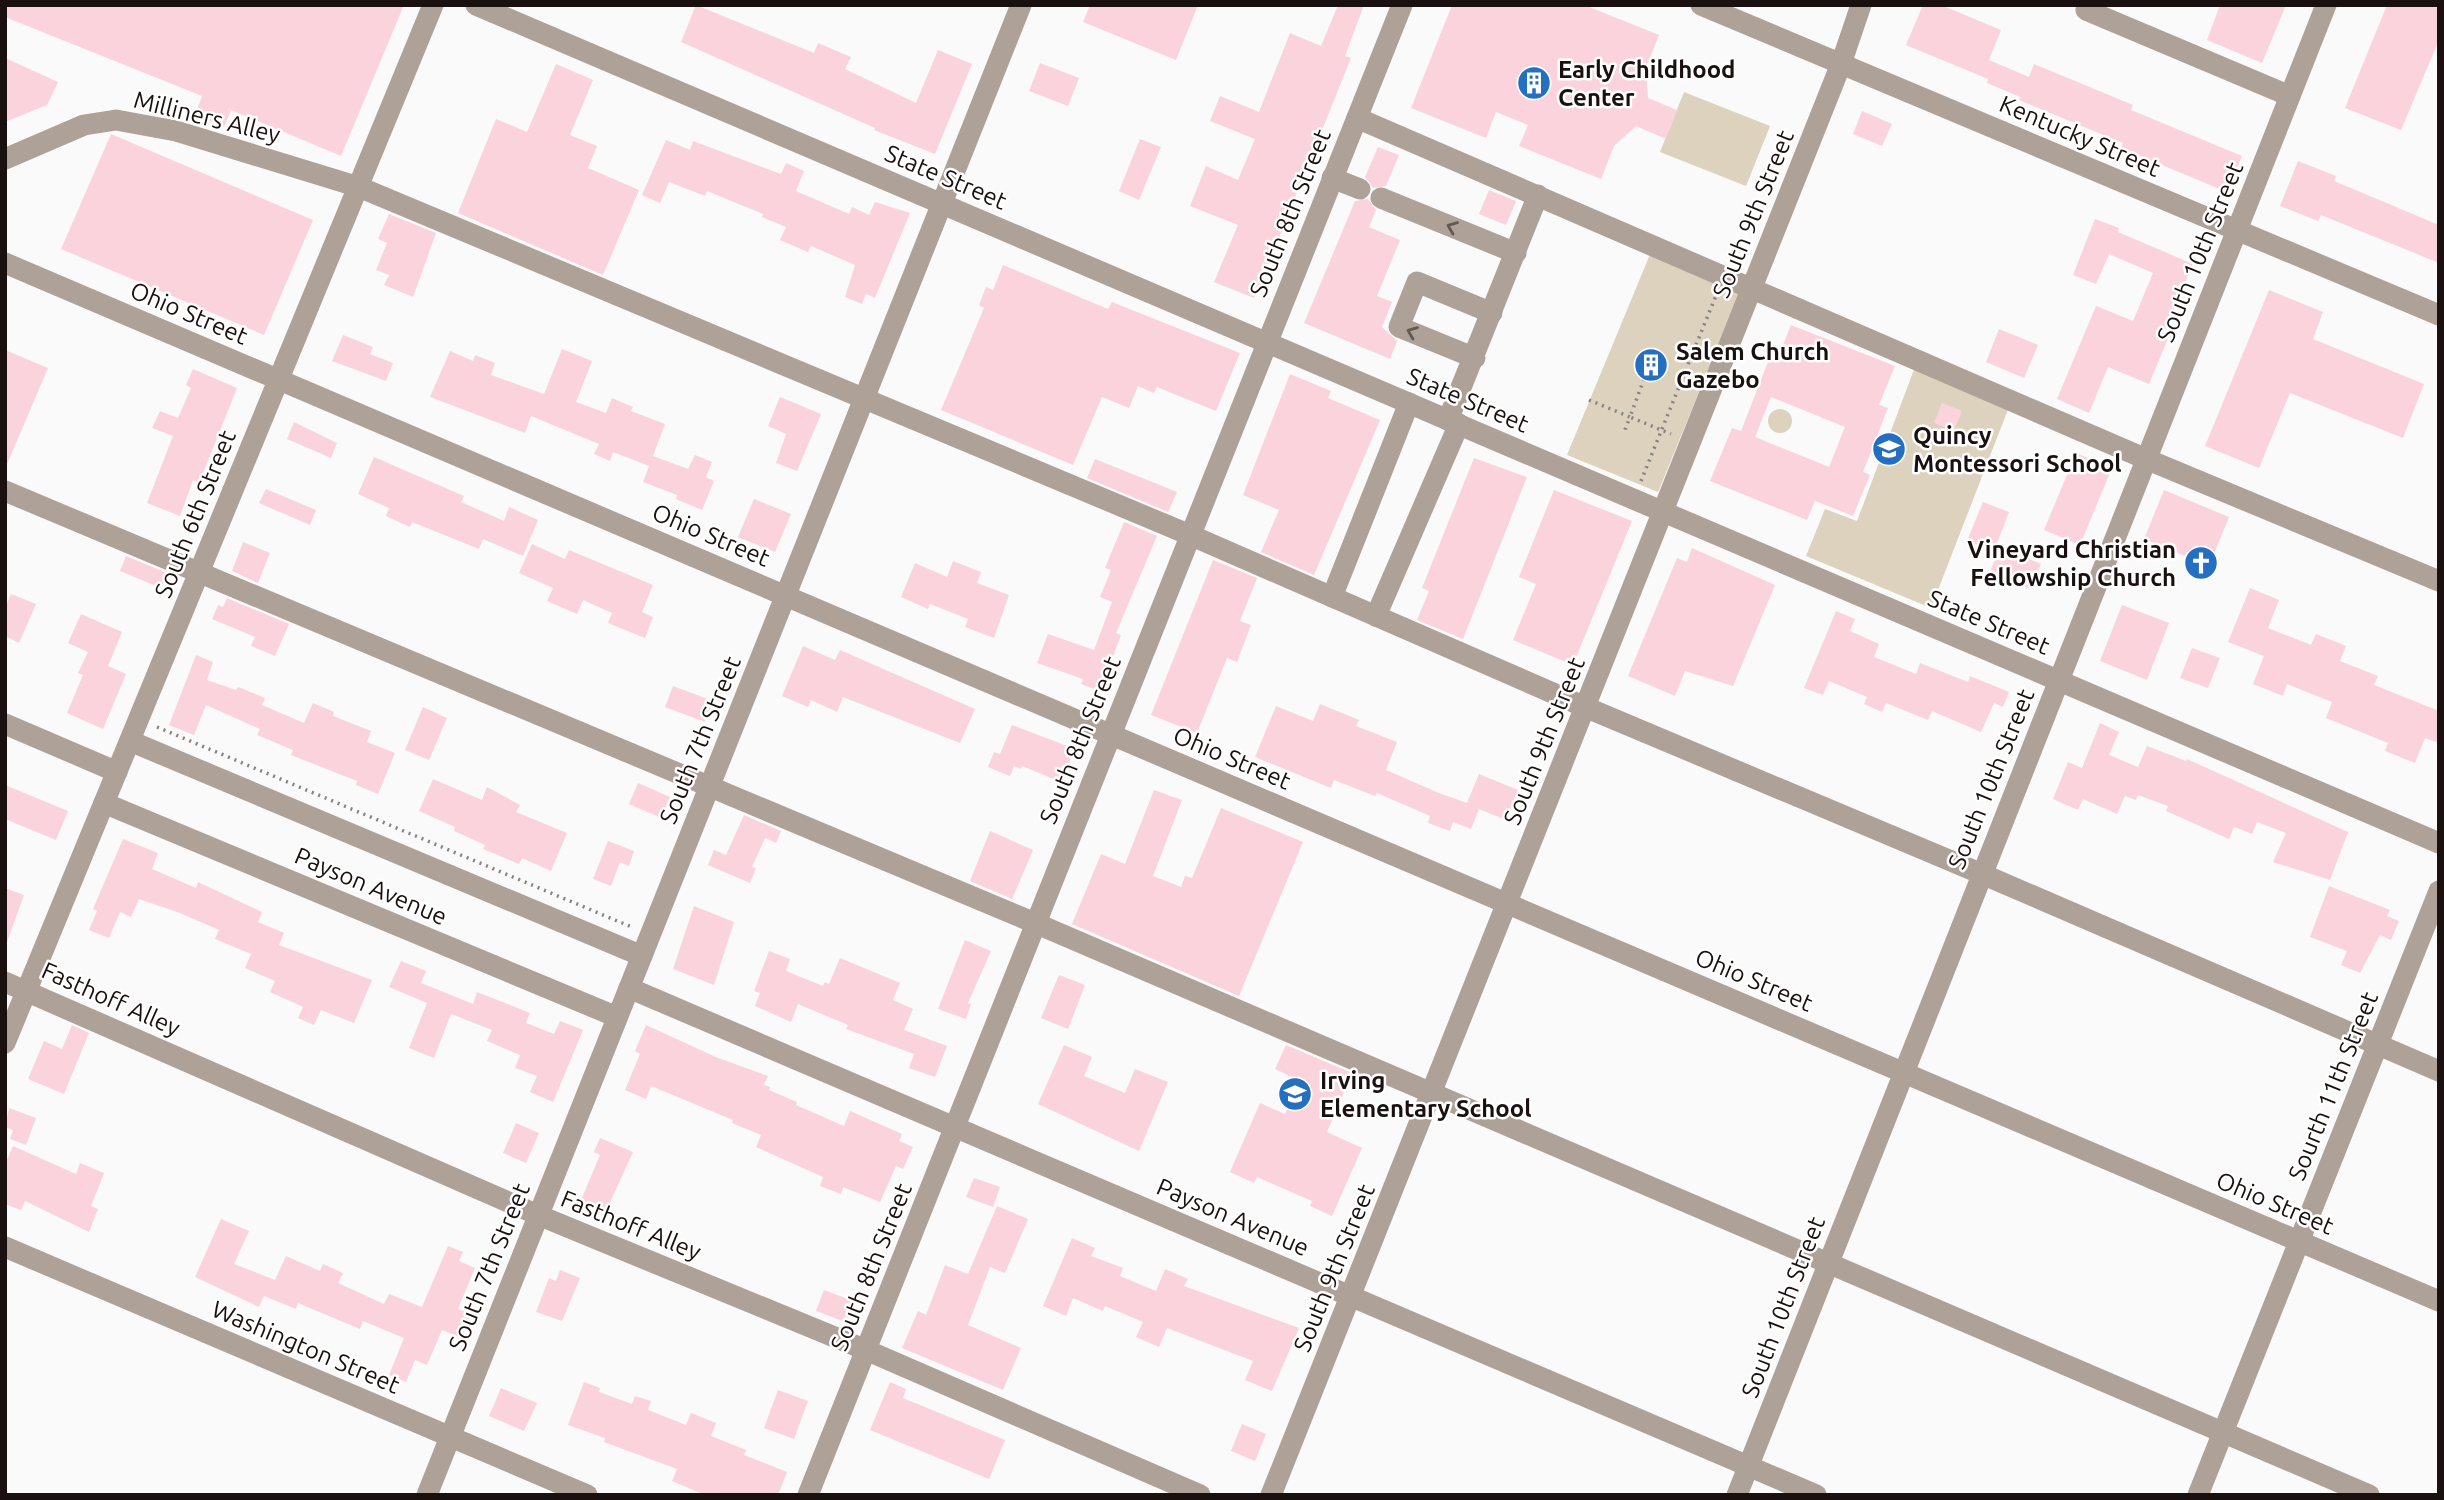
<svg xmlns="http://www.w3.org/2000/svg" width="2444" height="1500" viewBox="0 0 2444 1500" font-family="Ubuntu,sans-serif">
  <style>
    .green { fill: #dcd2be }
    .building { fill: #fad3dd; fill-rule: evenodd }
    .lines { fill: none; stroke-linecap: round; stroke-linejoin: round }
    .path { stroke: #878282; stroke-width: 3.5; stroke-dasharray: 2 5; stroke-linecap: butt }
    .minor { stroke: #aea198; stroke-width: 21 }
    .oneway { stroke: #645854 }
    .labels { text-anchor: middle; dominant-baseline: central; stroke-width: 5; stroke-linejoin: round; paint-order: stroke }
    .poi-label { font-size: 24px; font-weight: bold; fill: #1a100f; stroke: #fff; text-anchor: start }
    .street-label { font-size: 24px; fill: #1a100f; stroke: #fff }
  </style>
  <rect width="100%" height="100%" fill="#fafafa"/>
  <!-- green -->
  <g class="green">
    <polygon points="1684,92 1770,126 1746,186 1660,152"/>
    <polygon points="1651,252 1741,289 1658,492 1567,455"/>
    <polygon points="1915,367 2009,407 1931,608 1806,556 1825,509 1857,521"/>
    <circle cx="1780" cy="421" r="12"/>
  </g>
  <!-- building -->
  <g class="building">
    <polygon points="5,5 404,5 341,156 231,110 224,127 195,115 202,96 5,17"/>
    <polygon points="696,5 814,53 818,43 851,57 845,69 916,103 938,50 972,64 935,154 874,130 875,128 681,42"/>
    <polygon points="1090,5 1198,5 1176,60 1083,22"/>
    <polygon points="1338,5 1364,5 1345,56 1351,58 1289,212 1292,225 1281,233 1254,298 1214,282 1238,225 1190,206 1206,166 1238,180 1255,139 1210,121 1220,96 1259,112 1290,33 1321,46"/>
    <polygon points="1452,5 1584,5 1659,35 1646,68 1648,98 1677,110 1666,139 1636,126 1614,146 1601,179 1519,146 1528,125 1496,112 1486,138 1411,108"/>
    <polygon points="1923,5 1941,5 2001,30 1989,60 2029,77 2034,64 2133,105 2131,110 2242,156 2227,192 2121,148 2123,143 2019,100 2020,97 1987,83 1988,79 1906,45"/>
    <polygon points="2220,5 2286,5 2262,63 2207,40"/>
    <polygon points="2387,5 2439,5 2439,40 2401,130 2345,108"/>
    <polygon points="5,58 58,82 47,105 5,122"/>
    <polygon points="1040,63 1079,78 1068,106 1029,91"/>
    <polygon points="556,64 593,80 570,135 597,146 588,168 639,190 603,275 458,213 496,119 527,132"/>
    <polygon points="1862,111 1892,124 1882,146 1853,134"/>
    <polygon points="111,134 313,220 264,335 61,249"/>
    <polygon points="1140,139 1161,147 1139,200 1119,191"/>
    <polygon points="666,140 690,150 693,141 781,174 786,163 804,171 796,191 849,214 852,207 869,215 875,202 910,213 875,298 866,294 862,304 845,297 855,265 811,246 808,252 780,240 786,227 762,217 763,214 707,191 705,196 669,182 660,203 642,195"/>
    <polygon points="1378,147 1399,155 1386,186 1373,188 1365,177"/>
    <polygon points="2298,161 2336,176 2334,181 2439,225 2439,263 2321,215 2318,221 2280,206"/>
    <polygon points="1489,190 1516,201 1506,225 1479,214"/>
    <polygon points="1368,199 1376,210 1369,227 1400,240 1377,296 1392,302 1382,327 1397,341 1390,359 1304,323 1355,201"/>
    <polygon points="389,214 436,233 413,297 384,285 389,275 376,270 387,243 378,239"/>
    <polygon points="2095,219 2119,228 2118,232 2193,264 2163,334 2169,336 2149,384 2108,367 2089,413 2057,399 2096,306 2133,321 2153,273 2109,254 2096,284 2073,275"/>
    <polygon points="1003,265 1108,309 1112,302 1240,353 1216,411 1157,387 1154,393 1138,386 1129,408 1102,397 1073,465 941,410 984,308 979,305 986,287 993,290"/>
    <polygon points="2269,290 2323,312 2313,339 2424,384 2403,438 2290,393 2259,468 2205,446"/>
    <path d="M1791,325L1895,366L1879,405L1888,408L1863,472L1870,475L1853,516L1815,501L1807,520L1710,481L1732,428L1741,431L1770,357L1777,360ZM1771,397L1845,427L1829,467L1755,437Z"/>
    <polygon points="1999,329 2038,345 2024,378 1986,362"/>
    <polygon points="343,335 373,347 370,354 393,363 386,381 332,361"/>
    <circle cx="1651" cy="364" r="16"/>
    <polygon points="562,349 592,361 576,402 606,413 612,398 633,407 631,411 665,424 653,456 688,469 695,455 712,462 706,477 714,481 702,510 676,499 677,495 643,482 649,466 613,452 610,461 594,454 599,444 531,416 525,433 430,397 450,351 473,361 475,355 495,363 491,375 544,394"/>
    <polygon points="5,350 48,368 5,469"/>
    <polygon points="193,369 237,388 199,483 193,480 180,516 147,503 173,436 152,428 160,411 178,418 191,388 186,385"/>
    <polygon points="1290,374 1331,391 1328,398 1380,420 1314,575 1261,552 1279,510 1243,495"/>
    <polygon points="780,397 821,414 797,471 776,463 786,434 768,426"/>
    <polygon points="1942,403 1962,411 1954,431 1934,423"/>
    <polygon points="294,422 337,443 331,458 287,439"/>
    <polygon points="2076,453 2112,468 2080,545 2044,530"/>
    <polygon points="374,457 464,496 461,502 504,521 509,507 538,520 523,556 483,539 479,549 412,522 410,527 386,516 389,508 358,494"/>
    <polygon points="1474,458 1527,477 1463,639 1417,620 1429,591 1422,588"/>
    <polygon points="1095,459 1177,492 1168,512 1087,478"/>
    <polygon points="266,489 316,510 310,525 259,503"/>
    <polygon points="1554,490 1632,521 1573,665 1513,640 1536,584 1519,577"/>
    <polygon points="2164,490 2229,517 2209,566 2144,539"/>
    <polygon points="754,499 791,514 775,552 738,537"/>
    <polygon points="1983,502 2009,512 1994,551 1967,541"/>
    <polygon points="1124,522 1157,536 1116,633 1121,635 1100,691 1081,684 1083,679 1037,663 1048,634 1094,650 1112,602 1100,597 1111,570 1105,568"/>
    <polygon points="243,542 270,553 258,583 232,571"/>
    <polygon points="532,544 565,559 569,550 653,585 642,612 653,617 645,638 608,623 612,613 583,600 577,614 547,601 553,588 519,573"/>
    <polygon points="2000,547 2041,564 2030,589 1990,572"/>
    <polygon points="1692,548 1775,585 1733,686 1685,671 1675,696 1628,676 1677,558 1687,562"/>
    <polygon points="126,556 167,573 161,588 120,571"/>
    <polygon points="1213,560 1257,578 1240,621 1251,625 1237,662 1227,658 1197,733 1151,715"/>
    <polygon points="953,561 981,572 977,583 1009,595 994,638 965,627 968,619 930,604 928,609 901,597 915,563 947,577"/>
    <polygon points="2250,588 2279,600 2268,628 2311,645 2316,634 2346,646 2340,661 2378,676 2374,685 2439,711 2439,743 2425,738 2415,763 2385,751 2388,743 2326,718 2332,702 2287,684 2283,696 2253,684 2264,656 2228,642"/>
    <polygon points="11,594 36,604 19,643 5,636 5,608"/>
    <polygon points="227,598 289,624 275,656 251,646 255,637 212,619 218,605 223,607"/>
    <polygon points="2122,605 2169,623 2147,680 2100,661"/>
    <polygon points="1836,611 1855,619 1850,631 1879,644 1874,657 1916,674 1920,663 1968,682 1970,676 2009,692 2003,707 1994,703 1981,732 1932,711 1928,720 1886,703 1882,712 1864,704 1867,697 1829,681 1823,695 1804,688"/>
    <polygon points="81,614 122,632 108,666 126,674 103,729 67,713 83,675 78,673 88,652 68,643"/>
    <polygon points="803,646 835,660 840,650 975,709 960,743 843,697 837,712 811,700 808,707 782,696"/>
    <polygon points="2192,648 2220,658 2208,688 2180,678"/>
    <polygon points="196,655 213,662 207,680 236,690 238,687 265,698 262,705 304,723 313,703 334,712 333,716 371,731 367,742 395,753 378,794 356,785 357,781 291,755 293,750 257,735 260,729 206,705 194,735 169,725"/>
    <polygon points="673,686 713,701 705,722 665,707"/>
    <polygon points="1320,704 1359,720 1356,726 1397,742 1386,770 1439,793 1467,803 1479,774 1518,790 1506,820 1479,809 1471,829 1453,822 1450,831 1428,823 1430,816 1377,793 1375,796 1334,780 1331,788 1255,757 1276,706 1313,721"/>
    <polygon points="423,707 447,718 429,760 405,750"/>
    <polygon points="2100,723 2119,732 2109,755 2138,767 2147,746 2186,761 2187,759 2348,832 2330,880 2273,862 2286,833 2257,822 2252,834 2234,827 2229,839 2166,811 2168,806 2138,795 2136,800 2125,796 2117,814 2083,799 2078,810 2053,799 2068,762 2082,768"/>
    <polygon points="1012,725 1075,749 1061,782 1022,766 1021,769 1014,766 1010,776 988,767 994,752 1000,754"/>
    <polygon points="433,779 482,800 487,787 520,805 516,812 567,833 551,871 522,858 519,864 483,849 485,845 454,831 455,827 419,811"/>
    <polygon points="638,783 670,797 661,818 629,804"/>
    <polygon points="5,785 68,811 56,840 5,819"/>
    <polygon points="1154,790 1182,800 1153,876 1181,887 1185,876 1192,878 1221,808 1303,842 1239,996 1072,924 1101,854 1125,864"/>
    <polygon points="744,815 781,831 776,843 765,838 752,867 756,868 750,883 708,865 714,850 726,855"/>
    <polygon points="990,831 1033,850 1012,899 970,881"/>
    <polygon points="123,839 158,853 152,869 196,888 198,882 262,912 258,922 284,933 279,945 372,980 354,1023 321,1010 314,1025 298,1018 303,1007 270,992 275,981 245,968 251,954 215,939 219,930 180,913 139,899 131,917 120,912 109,938 89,930 97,911 93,909"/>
    <polygon points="608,841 634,851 629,866 620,862 611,886 593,879"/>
    <polygon points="2329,886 2390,910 2387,916 2399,921 2391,940 2380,935 2360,973 2341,965 2347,951 2310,937"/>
    <polygon points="5,888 24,895 7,942 5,942"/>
    <polygon points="694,906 734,922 714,985 673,969"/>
    <polygon points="965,940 991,951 968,1003 971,1004 966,1019 938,1009"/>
    <polygon points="769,951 790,959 786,971 823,986 825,982 829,984 840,958 900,983 893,1000 913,1009 904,1030 947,1046 935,1077 909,1068 914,1054 846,1029 848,1025 798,1004 791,1022 755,1006 760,993 754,991"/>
    <polygon points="401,961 426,971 421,983 473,1004 477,992 530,1013 526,1023 554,1034 560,1021 583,1030 553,1102 530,1092 537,1076 515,1068 520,1055 487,1041 492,1030 451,1014 434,1058 409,1048 427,1003 389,987"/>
    <polygon points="1059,975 1085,985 1068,1029 1041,1018"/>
    <polygon points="72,1025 89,1033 64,1094 28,1079 44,1041 62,1049"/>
    <polygon points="646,1025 718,1058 768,1076 764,1085 770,1087 769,1090 797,1102 796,1105 844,1126 850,1111 902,1134 899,1141 913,1147 903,1169 896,1166 880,1202 843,1187 841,1194 820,1186 823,1177 756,1147 761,1135 732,1123 733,1120 651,1086 646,1099 625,1090 640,1054 635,1051"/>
    <polygon points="1064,1045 1092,1057 1084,1076 1125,1093 1135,1069 1168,1082 1139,1151 1038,1104"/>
    <polygon points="1286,1045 1352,1073 1327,1132 1362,1148 1332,1216 1310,1206 1312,1201 1257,1177 1254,1183 1230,1172 1260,1103 1285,1114 1300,1081 1275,1069"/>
    <polygon points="9,1108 36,1118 26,1145 10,1139 13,1130 5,1127"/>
    <polygon points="516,1123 539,1133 526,1163 503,1153"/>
    <polygon points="600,1138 633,1152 606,1211 581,1200 600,1155 594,1152"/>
    <polygon points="13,1146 76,1174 80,1163 104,1173 91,1206 98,1209 89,1232 25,1201 21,1210 5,1204 5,1164"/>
    <polygon points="974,1178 1000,1187 993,1207 966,1197"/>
    <polygon points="997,1206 1028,1219 1005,1273 990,1267 968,1325 1021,1348 1003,1390 902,1348 918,1311 926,1315 945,1265 968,1274"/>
    <polygon points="221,1219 249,1231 234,1264 275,1280 286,1256 320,1271 323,1264 343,1273 338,1283 384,1304 389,1294 422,1307 448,1246 463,1252 459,1261 475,1268 458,1309 471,1314 461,1338 442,1330 427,1365 415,1360 406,1382 389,1375 404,1338 363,1321 360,1329 298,1303 296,1309 264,1296 259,1307 195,1277"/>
    <polygon points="1072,1238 1095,1248 1091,1256 1123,1268 1120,1276 1156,1291 1165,1269 1188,1279 1184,1286 1299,1328 1272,1391 1245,1380 1253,1361 1167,1328 1159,1347 1136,1337 1143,1322 1105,1306 1103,1311 1073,1298 1066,1316 1043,1306"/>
    <polygon points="560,1270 580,1278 562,1321 536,1312 549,1278 556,1281"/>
    <polygon points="824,1290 856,1302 848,1323 816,1311"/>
    <polygon points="584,1382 600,1388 599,1392 632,1404 635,1396 651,1401 648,1410 686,1425 691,1413 716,1423 711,1436 746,1450 744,1455 787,1472 778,1495 705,1495 672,1481 677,1469 604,1442 605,1438 568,1425"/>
    <polygon points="890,1382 906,1389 903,1398 1005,1440 989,1479 870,1430"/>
    <polygon points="501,1388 537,1403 524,1431 489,1416"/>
    <polygon points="778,1390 808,1401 794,1439 764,1428"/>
    <polygon points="1242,1424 1266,1434 1255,1461 1231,1451"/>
  </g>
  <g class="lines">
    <!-- path -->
    <g class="path">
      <polyline points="1644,379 1630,417 1671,434"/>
      <polyline points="1589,400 1630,417 1624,432"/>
      <polyline points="1641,481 1717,293"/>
      <polyline points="157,727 634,928"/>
    </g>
    <!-- minor -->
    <g class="minor">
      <polyline points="476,5 2439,843"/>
      <polyline points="1701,5 2439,315"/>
      <polyline points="2088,5 2086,10 2290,96"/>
      <polyline points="1357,118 2146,459 2439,581"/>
      <polyline points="5,159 84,125 116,120 176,131 359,187 1190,535 1585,707 1982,874 2439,1071"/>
      <polyline points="1332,178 1360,189"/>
      <polyline points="1381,198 1516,253"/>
      <polyline points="5,263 2439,1301"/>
      <polyline points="1475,358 1399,327 1417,282 1492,313"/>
      <polyline points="1448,420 1538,195"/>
      <polyline points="5,491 1035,923 2369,1495"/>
      <polyline points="1332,597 1409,403"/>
      <polyline points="1376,616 1459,424"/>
      <polyline points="5,724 117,772"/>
      <polyline points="130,741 642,956"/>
      <polyline points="104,803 617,1017"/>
      <polyline points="5,982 538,1215 866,1350 1200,1495"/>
      <polyline points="629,988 1816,1495"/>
      <polyline points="5,1043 433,5"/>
      <polyline points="5,1247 587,1495"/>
      <polyline points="427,1495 1021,5"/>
      <polyline points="808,1495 1402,5"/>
      <polyline points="1271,1495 1841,64 1861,5"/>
      <polyline points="1737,1495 2326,5"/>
      <polyline points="2198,1495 2439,891"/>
    </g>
  </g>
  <!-- one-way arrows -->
  <defs><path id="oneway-chevron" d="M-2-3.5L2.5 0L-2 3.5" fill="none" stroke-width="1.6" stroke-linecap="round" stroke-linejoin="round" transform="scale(1.75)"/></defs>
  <g class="oneway">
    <use href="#oneway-chevron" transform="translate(1452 227) rotate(-158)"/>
    <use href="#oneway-chevron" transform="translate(1412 332) rotate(-158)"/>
  </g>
  <!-- icons -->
  <defs>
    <g id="building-disc" transform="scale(1.75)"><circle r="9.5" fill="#246fbf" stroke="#fff"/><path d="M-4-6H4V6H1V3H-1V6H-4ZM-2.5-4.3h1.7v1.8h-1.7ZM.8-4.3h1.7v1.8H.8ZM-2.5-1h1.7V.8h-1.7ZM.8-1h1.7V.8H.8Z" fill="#fff"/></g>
    <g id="school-disc" transform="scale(1.75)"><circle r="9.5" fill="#246fbf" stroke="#fff"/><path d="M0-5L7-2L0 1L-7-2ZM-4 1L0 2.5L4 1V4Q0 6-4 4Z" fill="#fff"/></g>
    <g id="church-disc" transform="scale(1.75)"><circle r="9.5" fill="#246fbf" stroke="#fff"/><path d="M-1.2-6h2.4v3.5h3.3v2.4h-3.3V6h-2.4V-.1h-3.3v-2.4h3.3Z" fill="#fff"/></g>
  </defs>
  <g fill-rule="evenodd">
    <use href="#building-disc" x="1534" y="83"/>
    <use href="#building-disc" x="1651" y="365"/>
    <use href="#school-disc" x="1889" y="449"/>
    <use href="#church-disc" x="2201" y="563"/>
    <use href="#school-disc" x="1295" y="1094"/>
  </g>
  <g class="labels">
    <!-- poi labels -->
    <g class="poi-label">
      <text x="1558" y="69">Early Childhood<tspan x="1558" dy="28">Center</tspan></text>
      <text x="1676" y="351">Salem Church<tspan x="1676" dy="28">Gazebo</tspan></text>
      <text x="1913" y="435">Quincy<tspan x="1913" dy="28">Montessori School</tspan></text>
      <text x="2176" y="549" text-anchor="end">Vineyard Christian<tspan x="2176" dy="28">Fellowship Church</tspan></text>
      <text x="1320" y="1080">Irving<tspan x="1320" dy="28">Elementary School</tspan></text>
    </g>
    <!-- street labels -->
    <g class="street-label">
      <text transform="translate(207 117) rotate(14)">Milliners Alley</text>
      <text transform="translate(2080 136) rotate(23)">Kentucky Street</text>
      <text transform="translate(946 177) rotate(23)">State Street</text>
      <text transform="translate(1290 213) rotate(-68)">South 8th Street</text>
      <text transform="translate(1753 214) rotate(-68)">South 9th Street</text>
      <text transform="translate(2200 252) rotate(-68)">South 10th Street</text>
      <text transform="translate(189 313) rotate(23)">Ohio Street</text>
      <text transform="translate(1468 400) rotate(23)">State Street</text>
      <text transform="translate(195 514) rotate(-68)">South 6th Street</text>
      <text transform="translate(711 535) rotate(23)">Ohio Street</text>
      <text transform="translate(1989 622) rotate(23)">State Street</text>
      <text transform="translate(700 740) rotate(-68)">South 7th Street</text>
      <text transform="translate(1080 740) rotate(-68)">South 8th Street</text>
      <text transform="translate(1544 741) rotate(-68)">South 9th Street</text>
      <text transform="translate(1232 758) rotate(23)">Ohio Street</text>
      <text transform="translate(1991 779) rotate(-68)">South 10th Street</text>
      <text transform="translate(371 886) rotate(23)">Payson Avenue</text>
      <text transform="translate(1754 980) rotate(23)">Ohio Street</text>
      <text transform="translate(111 999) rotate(24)">Fasthoff Alley</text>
      <text transform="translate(2333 1086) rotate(-68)">Sourth 11th Street</text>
      <text transform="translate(2275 1203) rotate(23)">Ohio Street</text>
      <text transform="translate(1233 1217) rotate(23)">Payson Avenue</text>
      <text transform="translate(631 1225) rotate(22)">Fasthoff Alley</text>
      <text transform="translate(489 1267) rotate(-68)">South 7th Street</text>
      <text transform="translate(871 1267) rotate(-68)">South 8th Street</text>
      <text transform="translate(1334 1268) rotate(-68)">South 9th Street</text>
      <text transform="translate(1783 1307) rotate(-69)">South 10th Street</text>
      <text transform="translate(306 1347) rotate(23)">Washington Street</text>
    </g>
  </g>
  <!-- border -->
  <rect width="2444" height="1500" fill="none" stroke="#1a100f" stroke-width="14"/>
</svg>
